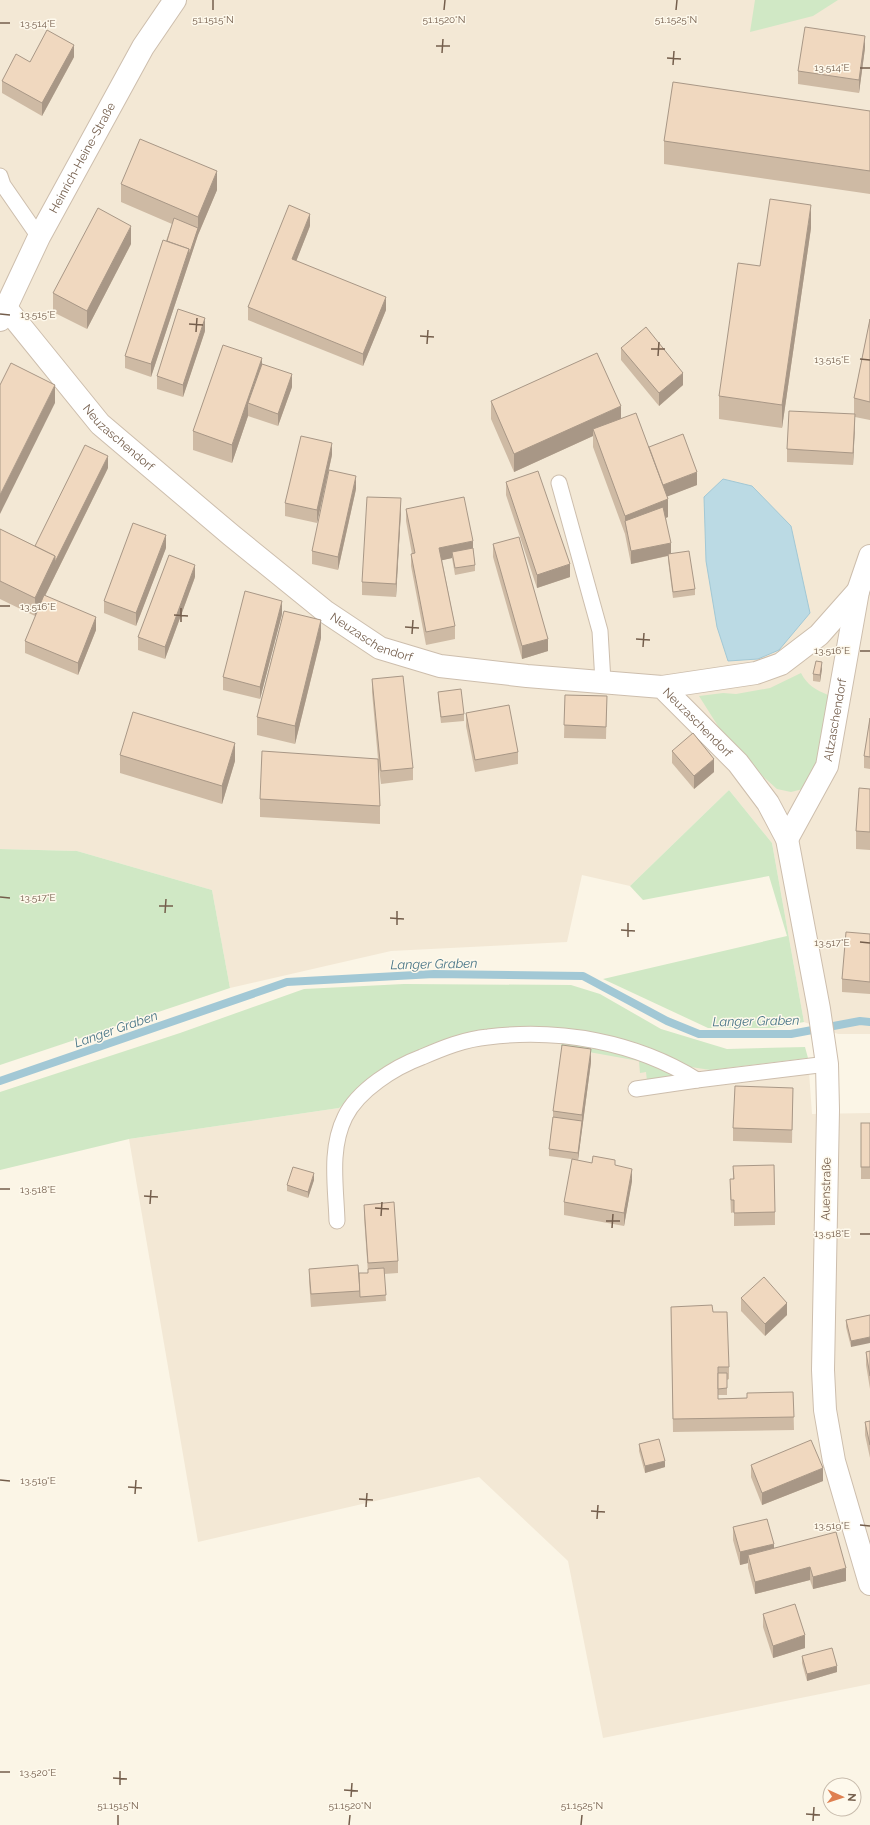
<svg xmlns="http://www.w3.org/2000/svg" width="870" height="1825" viewBox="0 0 870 1825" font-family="Raleway,sans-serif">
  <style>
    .residential { fill: #f3e8d5 }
    .green { fill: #d0e8c5 }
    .water { fill: #bbdae4; stroke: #a2c8d5 }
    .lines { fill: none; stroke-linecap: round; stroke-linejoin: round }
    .stream { stroke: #a2c8d5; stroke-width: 8 }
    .lane-casing { stroke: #cdbead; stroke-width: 17 }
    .street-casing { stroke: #cdbead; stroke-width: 24 }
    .lane { stroke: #fff; stroke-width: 15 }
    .street { stroke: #fff; stroke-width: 22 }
    .wall { fill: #cebaa4 }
    .shaded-wall { fill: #a89786 }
    .building { fill: #f0d8bf; stroke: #a89786 }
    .ticks { fill: none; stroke: #745e4c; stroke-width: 1.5 }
    .labels { text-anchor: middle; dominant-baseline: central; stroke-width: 3; stroke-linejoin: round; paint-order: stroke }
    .street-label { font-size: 12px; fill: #745e4c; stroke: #fef9ec }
    .water-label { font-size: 13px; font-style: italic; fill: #477486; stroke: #fef9ec }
    .ticks-label { font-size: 10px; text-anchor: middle; fill: #745e4c; stroke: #fef9ec; stroke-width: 3; stroke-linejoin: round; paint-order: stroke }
  </style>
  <rect width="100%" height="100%" fill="#fbf5e6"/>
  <!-- residential -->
  <g class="residential">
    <polygon points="0,0 870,0 870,1034 838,1034 804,1022 772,843 729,790 630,886 582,875 567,942 391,951 230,988 212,890 77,851 0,849"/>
    <polygon points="522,1028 710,1070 808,1058 812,1114 870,1113 870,1684 603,1738 568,1561 479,1477 198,1542 129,1139 339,1108 378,1073"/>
  </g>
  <!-- green -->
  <g class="green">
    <polygon points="755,0 838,0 813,16 750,32"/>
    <path d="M801,673C807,685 816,690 828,695L826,736L814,773L807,788L791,792L777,789L757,771L723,734L699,696L723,693L736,694L770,688Z"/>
    <polygon points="729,790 772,843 804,1022 773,1028 708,1028 603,979 787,936 769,876 643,900 630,886"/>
    <polygon points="0,849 77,851 212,890 230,988 0,1065"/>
    <polygon points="404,984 571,985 600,994 661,1029 727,1049 805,1047 808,1058 710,1070 685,1066 644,1049 486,1031 352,1097 339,1108 129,1139 0,1170 0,1092 180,1033 304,989"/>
    <polygon points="561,1041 619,1049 681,1075 647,1081 646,1072 640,1073 639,1061 561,1047"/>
  </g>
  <!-- water -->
  <polygon class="water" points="723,479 752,486 791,526 810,613 779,650 758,659 728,661 717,627 706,561 704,497"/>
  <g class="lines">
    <!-- stream -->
    <polyline class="stream" points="0,1081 287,982 434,974 583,976 667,1021 699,1034 791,1034 860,1021 870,1022"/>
    <!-- lane casing -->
    <g class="lane-casing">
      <g id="lane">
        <polyline points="0,176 3,185 39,237"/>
        <polyline points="559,483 600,631 603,682"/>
        <polyline points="636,1089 697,1080 827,1064"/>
        <path d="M337,1221C336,1187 329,1149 345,1117C358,1090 395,1067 422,1057C443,1048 465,1039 488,1037C560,1028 636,1042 697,1080"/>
      </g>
    </g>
    <!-- street casing -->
    <g class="street-casing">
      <g id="street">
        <path id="s1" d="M6,308L100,424L231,535L326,612L380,648L440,666L527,676L662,687L738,763L768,803L787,839L819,1009L827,1064L828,1110L823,1370L825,1410L834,1461L870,1584"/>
        <path id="s2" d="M0,320L39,237L143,47L175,0"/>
        <polyline points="662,687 756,673 781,664 819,635 858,591 870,556"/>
        <path id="s3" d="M787,839L827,766L858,591"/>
      </g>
    </g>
    <!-- lane -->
    <use href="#lane" class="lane"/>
    <!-- street -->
    <use href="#street" class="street"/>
  </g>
  <!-- wall -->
  <g class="wall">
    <polygon points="865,48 859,93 798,84 798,71"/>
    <polygon points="74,57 42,116 2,93 2,81 30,62"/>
    <polygon points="870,111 870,194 664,164 664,141"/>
    <polygon points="121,184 217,190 198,235 151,377 125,368 125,356 172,224 121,202"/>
    <polygon points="310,226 296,261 386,310 363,366 248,320 248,307"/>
    <polygon points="811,228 782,428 719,419 719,396 760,266"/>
    <polygon points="131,244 87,329 53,312 53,293"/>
    <polygon points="870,319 870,420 855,417 853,465 787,462 787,449 854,414 854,398"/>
    <polygon points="205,331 183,397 157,389 157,376"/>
    <polygon points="621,348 683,385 659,406 621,360"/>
    <polygon points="262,364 292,387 278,426 248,416 232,463 193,450 193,431"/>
    <polygon points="491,401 621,419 649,447 697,485 667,496 668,517 666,518 671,554 695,589 695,595 673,598 668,560 668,556 631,564 625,534 593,447 593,436 514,472 491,419"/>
    <polygon points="332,455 317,523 285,516 285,503"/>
    <polygon points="108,468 45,596 96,630 78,675 25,653 25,641 39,608 35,616 0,599 0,529 35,546"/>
    <polygon points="506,482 570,577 537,588 506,495"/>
    <polygon points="356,489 338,570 312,564 312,551"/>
    <polygon points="406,509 473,548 475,565 475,571 455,575 452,558 442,560 455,626 455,639 426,645 411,566 411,554 412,554 406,521"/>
    <polygon points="401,511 396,597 362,595 362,582"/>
    <polygon points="493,544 548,651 522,659 493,557"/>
    <polygon points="166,548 136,626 104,613 104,601"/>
    <polygon points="195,577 165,659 138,650 138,637"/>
    <polygon points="282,614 260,699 223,690 223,677"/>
    <polygon points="321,638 295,744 257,735 257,717"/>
    <polygon points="822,669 820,682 813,681 813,674"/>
    <polygon points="372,679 413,768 413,780 381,784 378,760 380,806 380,824 260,817 260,799 378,759 372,692"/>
    <polygon points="438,692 464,714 464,721 441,723 438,698"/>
    <polygon points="565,695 607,696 606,739 564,738"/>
    <polygon points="466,713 518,752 518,764 475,772 466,726"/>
    <polygon points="870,718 870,769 864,768 864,756"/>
    <polygon points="672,751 714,772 694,789 672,763"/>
    <polygon points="120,755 235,761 222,804 120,773"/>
    <polygon points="870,789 870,850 856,849 856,831"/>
    <polygon points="870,934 870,994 842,992 842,979"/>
    <polygon points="591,1062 578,1160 549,1156 549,1149 553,1117 553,1111"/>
    <polygon points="793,1088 792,1143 733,1141 733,1128"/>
    <rect x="861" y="1123" width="9" height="56"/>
    <polygon points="592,1163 615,1166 632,1181 624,1226 564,1215 564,1202"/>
    <polygon points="733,1166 775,1212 775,1225 734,1226 734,1212 731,1213 730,1191 730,1179 733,1179"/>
    <polygon points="314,1180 308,1198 287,1191 287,1185"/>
    <polygon points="364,1205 398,1261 398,1273 384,1274 386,1301 311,1307 309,1281 309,1269 359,1273 368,1273 364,1217"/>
    <polygon points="741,1298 787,1315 765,1336 741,1311"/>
    <polygon points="671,1307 713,1312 729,1367 729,1379 727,1380 727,1395 718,1395 718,1399 747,1398 793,1392 794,1430 673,1432"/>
    <polygon points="870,1315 851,1347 846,1327 846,1320"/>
    <polygon points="870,1351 870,1389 866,1365 866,1352"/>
    <polygon points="870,1421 870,1458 865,1435 865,1422"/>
    <polygon points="639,1444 665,1467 645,1473 639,1451"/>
    <polygon points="751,1465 823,1481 762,1505 751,1477"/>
    <polygon points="733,1527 774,1549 846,1581 813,1589 810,1580 755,1594 748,1568 748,1563 740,1565 733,1540"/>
    <polygon points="763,1614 805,1648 773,1658 763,1627"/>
    <polygon points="802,1656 837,1672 807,1681 802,1663"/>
  </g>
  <!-- shaded-wall -->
  <g class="shaded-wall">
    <polygon points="865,36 865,48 859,93 859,80"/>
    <polygon points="74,45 74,57 42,116 42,103"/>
    <polygon points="217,171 217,190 198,235 151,377 151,364 189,249 198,228 198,217"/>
    <polygon points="811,205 811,228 782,428 782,405"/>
    <polygon points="310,214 310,226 292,272 292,259"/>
    <polygon points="131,226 131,244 87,329 87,311"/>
    <polygon points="386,297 386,310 363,366 363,354"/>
    <polygon points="205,318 205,331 183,397 183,385"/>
    <polygon points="262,358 262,376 248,403 248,416 232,463 232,445"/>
    <polygon points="683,373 683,385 659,406 659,393"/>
    <polygon points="292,374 292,387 278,426 278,414"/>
    <polygon points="55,385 55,403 0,514 0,495"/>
    <polygon points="621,406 621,424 593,429 593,436 514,472 514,454"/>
    <polygon points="855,414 855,427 853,465 853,453"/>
    <polygon points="332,443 332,455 317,523 317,510"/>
    <polygon points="108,456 108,468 35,616 35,598 55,556"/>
    <polygon points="697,472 697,485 661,499 661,486"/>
    <polygon points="356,476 356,489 338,570 338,557"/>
    <polygon points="401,498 401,511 396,597 396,584"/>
    <polygon points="668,499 668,517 627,533 625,521 625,516"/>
    <polygon points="166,535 166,548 136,626 136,613"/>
    <polygon points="473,541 473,554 452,552 452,558 439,561 439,548"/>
    <polygon points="671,543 671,555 631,564 631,551"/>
    <polygon points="570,564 570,577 537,588 537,575"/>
    <polygon points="195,565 195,577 165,659 165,647"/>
    <polygon points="282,601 282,614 260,699 260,687"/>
    <polygon points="96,617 96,630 78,675 78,663"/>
    <polygon points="321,620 321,638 295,744 295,726"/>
    <polygon points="548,639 548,651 522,659 522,646"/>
    <polygon points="822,662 822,669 820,682 820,675"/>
    <polygon points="235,743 235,761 222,804 222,786"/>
    <polygon points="714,759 714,772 694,789 694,776"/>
    <polygon points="591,1049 591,1062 578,1160 578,1153 582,1121 582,1115"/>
    <polygon points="632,1169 632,1181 624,1226 624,1213"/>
    <polygon points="314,1173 314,1180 308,1198 308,1192"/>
    <polygon points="787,1303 787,1315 765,1336 765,1324"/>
    <polygon points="870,1337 870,1343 851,1347 851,1341"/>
    <polygon points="665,1461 665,1467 645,1473 645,1466"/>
    <polygon points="823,1468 823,1481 762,1505 762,1493"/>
    <polygon points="774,1544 774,1556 748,1555 748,1563 740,1565 740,1552"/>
    <polygon points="810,1567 810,1580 755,1594 755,1582"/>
    <polygon points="846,1568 846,1581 813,1589 813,1577"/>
    <polygon points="805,1635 805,1648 773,1658 773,1646"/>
    <polygon points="837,1666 837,1672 807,1681 807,1674"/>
  </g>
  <!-- building -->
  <g class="building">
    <polygon points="805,27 865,36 859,80 798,71"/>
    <polygon points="47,30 74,45 42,103 2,81 16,54 30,62"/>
    <polygon points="673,82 870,111 870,171 664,141"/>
    <polygon points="140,139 217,171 198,217 121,184"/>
    <polygon points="770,199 811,205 782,405 719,396 738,263 760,266"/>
    <polygon points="289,205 310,214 292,259 386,297 363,354 248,307"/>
    <polygon points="98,208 131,226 87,311 53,293"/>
    <polygon points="174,218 198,228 189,255 189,249 167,241"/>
    <polygon points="163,240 189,249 151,364 125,356"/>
    <polygon points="178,309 205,318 183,385 157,376"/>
    <polygon points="870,319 870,402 854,398"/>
    <polygon points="646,327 683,373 659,393 621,348"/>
    <polygon points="223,345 262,358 232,445 193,431"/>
    <polygon points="597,353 621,406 514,454 491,401"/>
    <polygon points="11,363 55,385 0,495 0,385"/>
    <polygon points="262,364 292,374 278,414 248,403"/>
    <polygon points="789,411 855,414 853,453 787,449"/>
    <polygon points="636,413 668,499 625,516 593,429"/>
    <polygon points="683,434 697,472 663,485 649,447"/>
    <polygon points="301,436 332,443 317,510 285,503"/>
    <polygon points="85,445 108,456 55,562 55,556 35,546"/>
    <polygon points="329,470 356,476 338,557 312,551"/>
    <polygon points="538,471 570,564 537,575 506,482"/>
    <polygon points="367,497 401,498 396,584 362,582"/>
    <polygon points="464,497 473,541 439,548 455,626 426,632 411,554 415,553 406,509"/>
    <polygon points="663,507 671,543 631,551 625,521"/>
    <polygon points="133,523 166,535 136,613 104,601"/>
    <polygon points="0,529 55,556 35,598 0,581"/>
    <polygon points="519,537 548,639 522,646 493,544"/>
    <polygon points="473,548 475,565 455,568 452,552"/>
    <polygon points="689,551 695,589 673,592 668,554"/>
    <polygon points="169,555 195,565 165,647 138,637"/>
    <polygon points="245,591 282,601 260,687 223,677"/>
    <polygon points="44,595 96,617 78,663 25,641"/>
    <polygon points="284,611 321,620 295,726 257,717"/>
    <polygon points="816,661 822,662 820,675 813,674"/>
    <polygon points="403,676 413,768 381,771 372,679"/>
    <polygon points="461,689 464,714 441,717 438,692"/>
    <polygon points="565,695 607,696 606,727 564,725"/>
    <polygon points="509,705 518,752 475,760 466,713"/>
    <polygon points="133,712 235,743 222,786 120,755"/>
    <polygon points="870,718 870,757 864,756"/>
    <polygon points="693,733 714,759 694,776 672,751"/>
    <polygon points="262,751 378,759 380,806 260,799"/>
    <polygon points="859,788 870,789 870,832 856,831"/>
    <polygon points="846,932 870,934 870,982 842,979"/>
    <polygon points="562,1045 591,1049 582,1115 553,1111"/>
    <polygon points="735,1086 793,1088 792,1130 733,1128"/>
    <polygon points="553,1117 582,1121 578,1153 549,1149"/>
    <rect x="861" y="1123" width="9" height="44"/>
    <polygon points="593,1156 615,1160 615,1165 632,1169 624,1213 564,1202 572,1159 592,1163"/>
    <polygon points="774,1165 775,1212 734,1213 734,1200 731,1200 730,1179 734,1179 733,1166"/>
    <polygon points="293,1167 314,1173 308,1192 287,1185"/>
    <polygon points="394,1202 398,1261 368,1263 364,1205"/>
    <polygon points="358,1265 360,1291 311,1294 309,1269"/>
    <polygon points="384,1268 386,1295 360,1297 359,1273 368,1273 368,1269"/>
    <polygon points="764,1277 787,1303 765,1324 741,1298"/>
    <polygon points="712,1305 713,1312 727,1312 729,1367 718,1367 718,1399 747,1398 747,1393 793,1392 794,1417 673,1419 671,1307"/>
    <polygon points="870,1315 870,1337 851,1341 846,1320"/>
    <polygon points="870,1351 870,1376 866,1352"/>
    <polygon points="718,1373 727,1373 727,1388 718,1389"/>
    <polygon points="870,1421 870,1445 865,1422"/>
    <polygon points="659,1439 665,1461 645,1466 639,1444"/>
    <polygon points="811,1440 823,1468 762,1493 751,1465"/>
    <polygon points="767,1519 774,1544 740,1552 733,1527"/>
    <polygon points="836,1532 846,1568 813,1577 810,1567 755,1582 748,1555"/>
    <polygon points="795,1604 805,1635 773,1646 763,1614"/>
    <polygon points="832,1648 837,1666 807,1674 802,1656"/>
  </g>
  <!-- ticks -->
  <path class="ticks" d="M213,10V0M444,10L445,0M676,10L677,0M0,23H10M436,46H450M442,53L443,39M667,58L681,59M673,65L674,51M860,68H870M0,314L10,315M189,324L203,325M196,332L197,318M420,336L434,337M427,344L428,330M651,349H665M658,356L659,342M860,359L870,360M0,606H10M174,615L188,616M181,622V608M405,627L419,628M412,634L413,620M636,639L650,640M643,647L644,633M860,651H870M0,897L10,898M159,906H173M165,913L166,899M390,918L404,919M397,925V911M621,930L635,931M628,937V923M860,942L870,943M0,1189H10M144,1196L158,1197M150,1204L151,1190M375,1208L389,1209M381,1216L382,1202M606,1221H620M612,1228L613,1214M860,1234H870M0,1480L10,1481M128,1487L142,1488M135,1494L136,1480M359,1499L373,1500M366,1507L367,1493M591,1511L605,1512M597,1519L598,1505M860,1525L870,1526M0,1772H10M113,1778L127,1779M120,1785V1771M344,1790L358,1791M351,1797L352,1783M806,1814L820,1815M813,1821L814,1807M118,1825V1815M349,1825L350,1815M581,1825L582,1815"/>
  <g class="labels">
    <!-- street labels -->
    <g class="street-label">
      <text stroke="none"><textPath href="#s2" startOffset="182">Heinrich-Heine-Straße</textPath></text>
      <text stroke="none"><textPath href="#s1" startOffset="172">Neuzaschendorf</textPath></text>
      <text stroke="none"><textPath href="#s1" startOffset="496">Neuzaschendorf</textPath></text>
      <text stroke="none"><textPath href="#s3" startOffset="130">Altzaschendorf</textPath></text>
      <text stroke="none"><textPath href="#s1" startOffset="844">Neuzaschendorf</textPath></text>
      <text transform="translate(826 1189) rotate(-89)">Auenstraße</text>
    </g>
    <!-- water labels -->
    <g class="water-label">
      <text transform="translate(434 964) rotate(-1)">Langer Graben</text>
      <text transform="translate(756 1021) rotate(-1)">Langer Graben</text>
      <text transform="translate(116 1029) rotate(-19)">Langer Graben</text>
    </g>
  </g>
  <g class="ticks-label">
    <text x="213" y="23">51.1515°N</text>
    <text x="444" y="23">51.1520°N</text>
    <text x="676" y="23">51.1525°N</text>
    <text x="38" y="27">13.514°E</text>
    <text x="832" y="71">13.514°E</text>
    <text x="38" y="318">13.515°E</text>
    <text x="832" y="363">13.515°E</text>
    <text x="38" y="610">13.516°E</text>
    <text x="832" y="654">13.516°E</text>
    <text x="38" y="901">13.517°E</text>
    <text x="832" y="946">13.517°E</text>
    <text x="38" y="1193">13.518°E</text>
    <text x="832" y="1237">13.518°E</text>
    <text x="38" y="1484">13.519°E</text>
    <text x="832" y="1529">13.519°E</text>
    <text x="38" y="1776">13.520°E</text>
    <text x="118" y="1809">51.1515°N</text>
    <text x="350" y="1809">51.1520°N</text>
    <text x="582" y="1809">51.1525°N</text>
  </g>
  <!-- north arrow -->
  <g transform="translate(842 1797) rotate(93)"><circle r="19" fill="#fef9ec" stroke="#c7bbac"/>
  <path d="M0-3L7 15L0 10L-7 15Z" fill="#df8051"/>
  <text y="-6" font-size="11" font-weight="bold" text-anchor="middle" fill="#745e4c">N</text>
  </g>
</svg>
